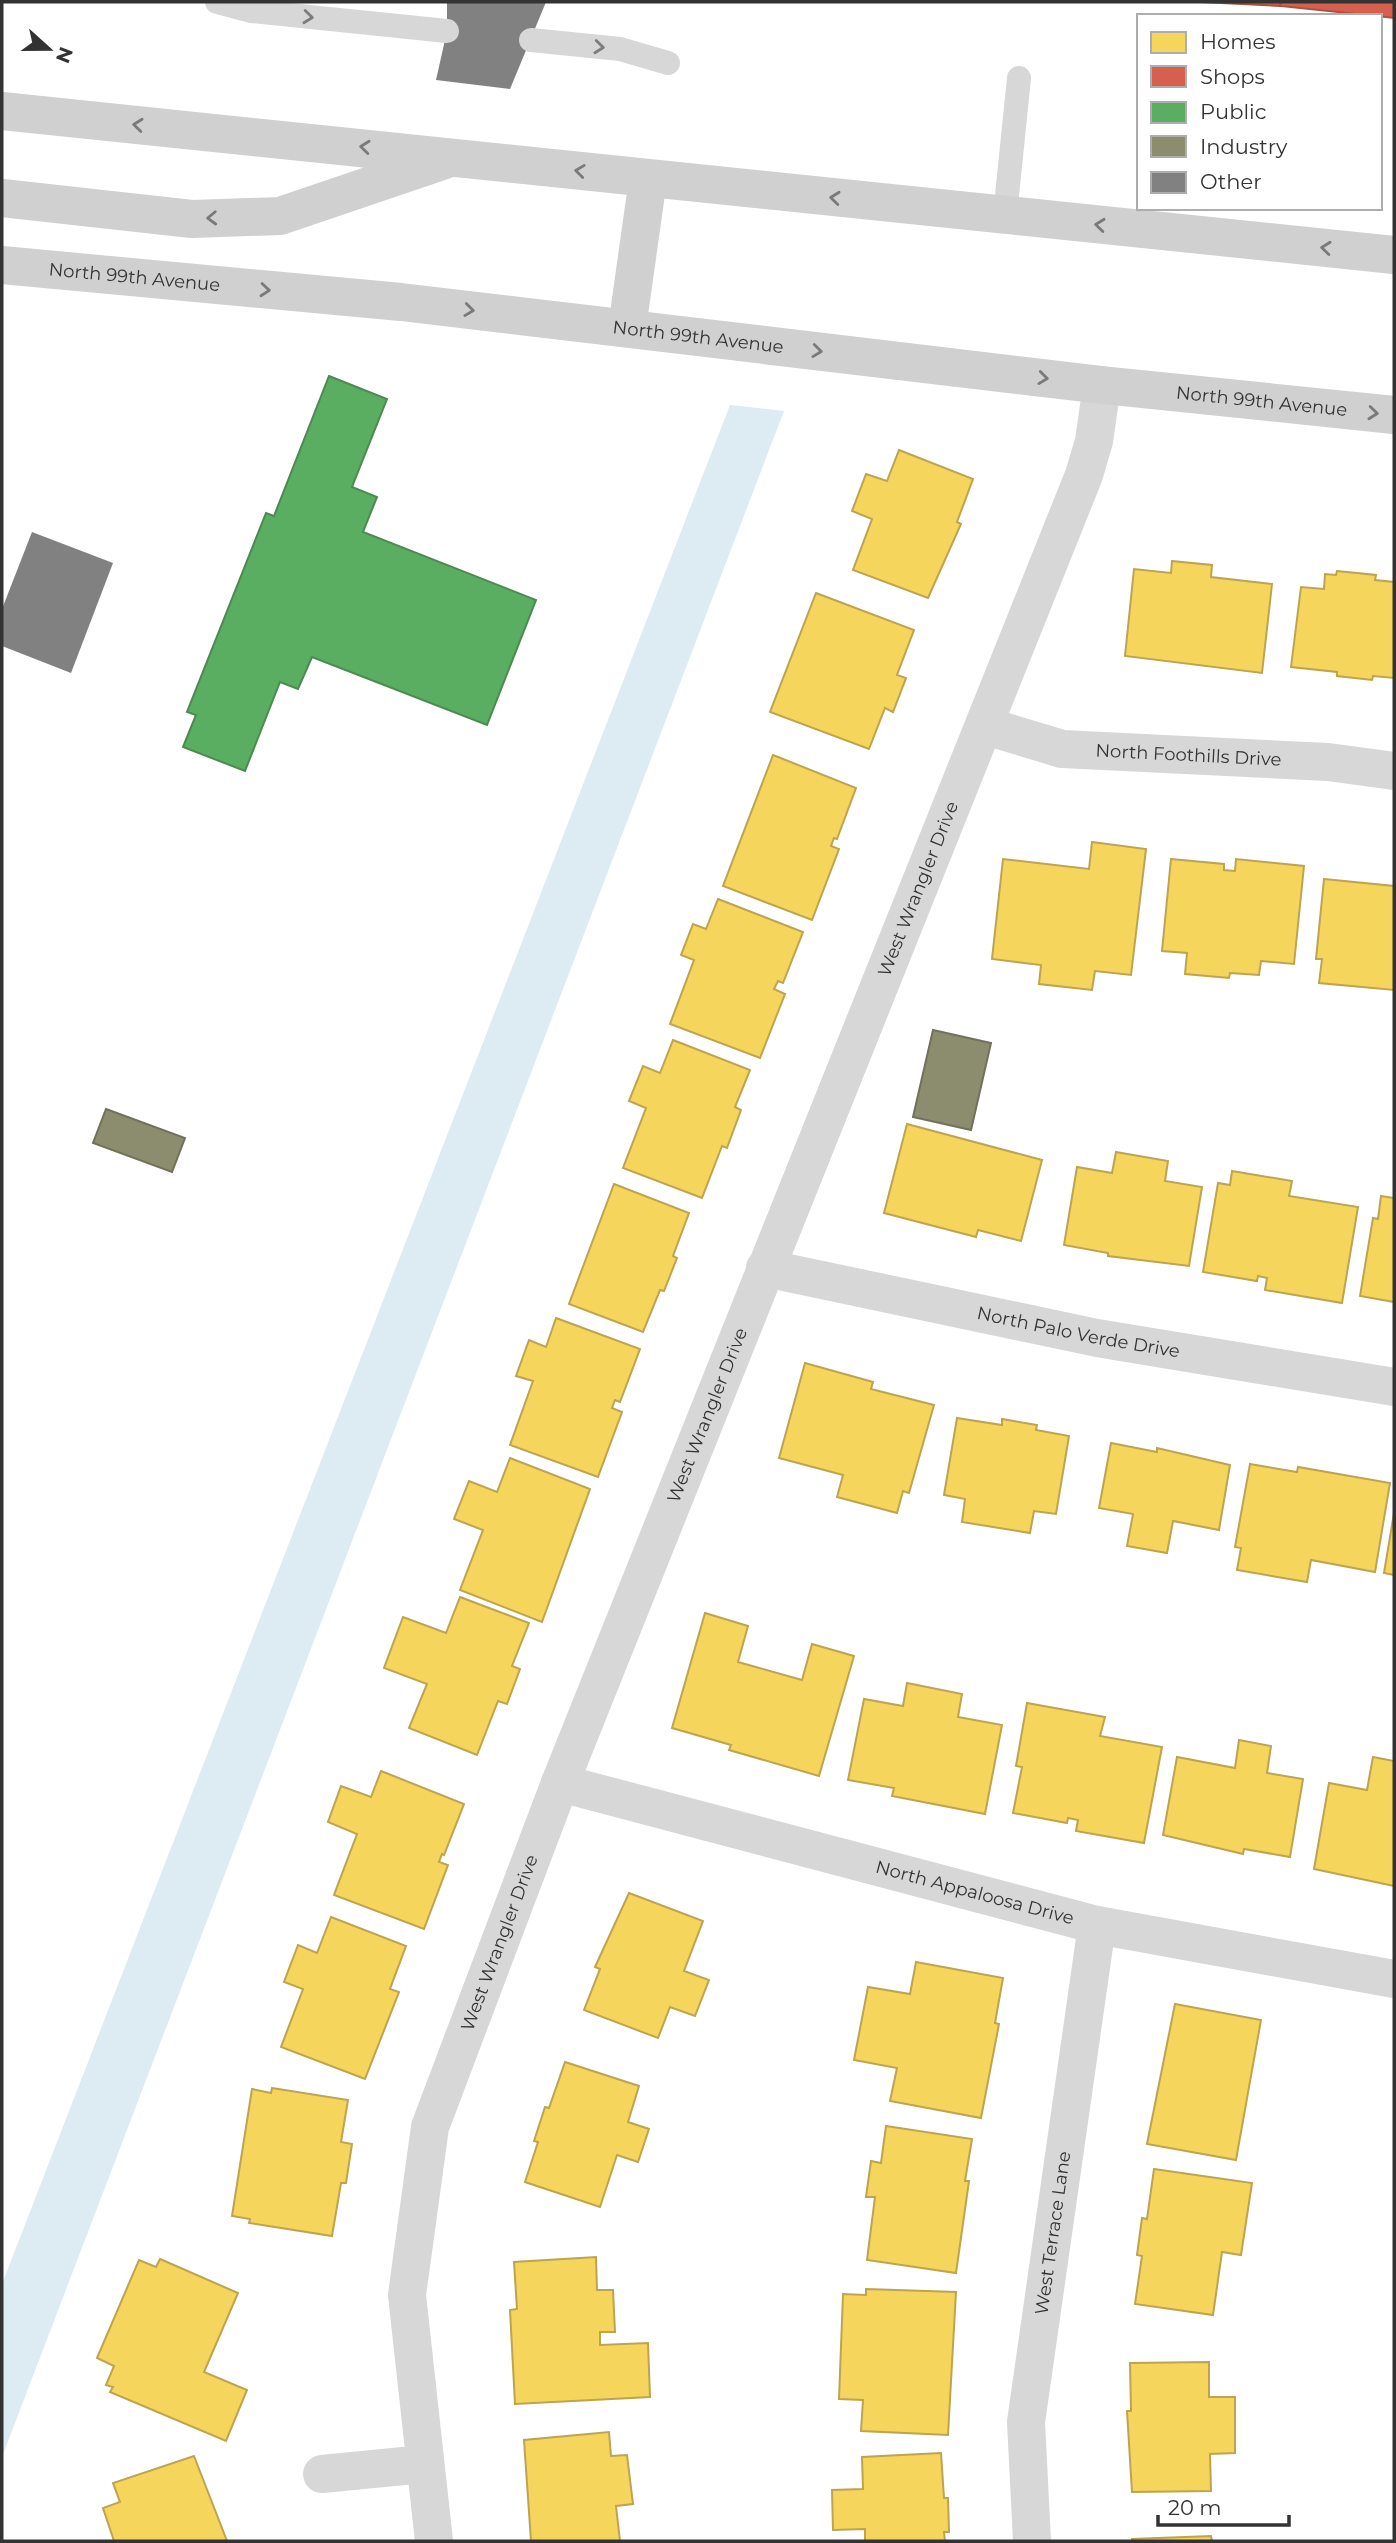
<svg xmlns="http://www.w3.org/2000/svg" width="1396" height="2543" viewBox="0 0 1396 2543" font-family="Montserrat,sans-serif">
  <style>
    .water { fill: #ddebf3 }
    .homes { fill: #f6d55c; stroke: #bca450; stroke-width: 2 }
    .shops { fill: #d6604d; stroke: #a55245; stroke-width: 2 }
    .public { fill: #5aae61; stroke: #4e8953; stroke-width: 2 }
    .industry { fill: #8c8c6e; stroke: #71715c; stroke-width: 2 }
    .building { fill: #818181 }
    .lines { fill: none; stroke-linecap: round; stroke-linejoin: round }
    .service { stroke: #d7d7d7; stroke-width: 24 }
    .minor { stroke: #d7d7d7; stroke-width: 38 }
    .secondary { stroke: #d0d0d0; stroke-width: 38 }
    .oneway { stroke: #7d7d7d }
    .oneway2 { stroke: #7a7a7a }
    .labels { text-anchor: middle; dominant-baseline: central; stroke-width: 7; stroke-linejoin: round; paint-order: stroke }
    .street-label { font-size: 18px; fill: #333; stroke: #fff }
  </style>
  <rect width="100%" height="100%" fill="#fff"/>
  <!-- water -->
  <polygon class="water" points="730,405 784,411 2,2457 2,2284"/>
  <!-- homes -->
  <g class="homes">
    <polygon points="899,450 973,479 957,522 961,524 928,598 853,570 872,519 852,511 866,474 887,481"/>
    <polygon points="1172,561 1212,565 1211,577 1272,584 1262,673 1125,656 1134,569 1171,573"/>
    <polygon points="1337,571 1376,575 1375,580 1394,582 1394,678 1373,676 1372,680 1337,676 1337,672 1291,667 1301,587 1324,589 1325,574 1336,575"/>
    <polygon points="816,593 914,630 897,675 906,678 893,712 885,708 869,749 770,712"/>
    <polygon points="773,755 856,788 837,839 834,838 831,846 839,849 812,920 723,886"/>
    <polygon points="1092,842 1146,849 1131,975 1095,971 1092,990 1039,984 1041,965 992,959 1003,859 1089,869"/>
    <polygon points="1171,859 1224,864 1224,870 1235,871 1236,859 1304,866 1294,964 1261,961 1259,975 1230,973 1229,978 1185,974 1187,953 1162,951"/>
    <polygon points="1324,879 1394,886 1394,990 1319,983 1322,959 1316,959"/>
    <polygon points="718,899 803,932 783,983 778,981 774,989 785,994 760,1058 670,1024 694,960 681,955 693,924 706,929"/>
    <polygon points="673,1040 750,1070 735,1107 741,1110 727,1148 722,1146 702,1198 623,1168 646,1108 629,1101 643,1066 660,1073"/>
    <polygon points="907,1124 1042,1160 1021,1241 978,1230 976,1237 884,1213"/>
    <polygon points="1116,1152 1168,1161 1165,1181 1202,1187 1189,1266 1108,1256 1108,1253 1064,1245 1077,1167 1112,1173"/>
    <polygon points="1232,1171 1292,1181 1289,1196 1358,1207 1342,1303 1265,1290 1267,1278 1258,1276 1257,1281 1203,1272 1218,1183 1230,1185"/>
    <polygon points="614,1184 689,1213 673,1256 677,1258 664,1291 660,1290 643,1332 569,1304"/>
    <polygon points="1381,1196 1394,1198 1394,1302 1360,1296 1373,1218 1378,1219"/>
    <polygon points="556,1318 640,1349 620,1402 615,1400 612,1408 622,1412 598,1477 510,1445 533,1381 516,1376 529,1340 546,1347"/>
    <polygon points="805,1363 873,1382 871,1389 934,1405 909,1493 903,1491 897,1513 837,1497 843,1475 779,1458"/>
    <polygon points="957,1418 1002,1425 1002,1419 1037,1425 1036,1430 1069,1436 1056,1514 1034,1511 1030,1533 962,1522 965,1499 944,1495"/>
    <polygon points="1111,1443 1157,1452 1157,1448 1230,1465 1219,1530 1173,1521 1167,1553 1127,1546 1133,1514 1099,1508"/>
    <polygon points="510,1458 590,1489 542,1622 460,1590 483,1530 454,1519 469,1481 497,1492"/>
    <polygon points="1250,1464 1297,1472 1298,1467 1390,1483 1375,1572 1311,1560 1307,1582 1237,1570 1241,1548 1235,1547"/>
    <polygon points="1394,1513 1394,1575 1384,1573"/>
    <polygon points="460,1597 529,1623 512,1666 520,1669 507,1704 498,1701 477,1755 409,1728 427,1684 384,1668 403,1617 446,1633"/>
    <polygon points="705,1613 748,1626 738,1662 802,1680 812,1644 854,1656 819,1776 729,1750 731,1745 672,1728"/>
    <polygon points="907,1683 962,1694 958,1717 1002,1725 985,1814 892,1796 894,1788 848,1780 864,1699 903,1706"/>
    <polygon points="1027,1703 1105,1717 1100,1736 1162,1747 1144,1843 1076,1831 1078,1820 1068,1818 1067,1823 1013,1813 1022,1767 1016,1766"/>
    <polygon points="1239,1740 1271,1746 1267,1773 1303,1779 1290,1857 1244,1849 1243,1854 1163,1835 1177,1757 1235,1768"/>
    <polygon points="1373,1757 1394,1761 1394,1886 1314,1869 1329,1783 1367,1790"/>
    <polygon points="381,1771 464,1804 444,1855 442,1854 439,1862 448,1865 424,1929 334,1895 357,1834 328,1822 341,1786 371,1797"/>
    <polygon points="629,1893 703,1921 684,1971 709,1980 695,2016 670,2007 658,2038 584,2010 600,1969 595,1967"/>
    <polygon points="331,1917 406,1946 390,1989 399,1992 365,2079 281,2047 303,1989 284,1982 298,1945 317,1953"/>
    <polygon points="916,1962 1003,1978 995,2023 999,2024 981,2118 890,2101 897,2068 854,2060 868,1987 910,1994"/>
    <polygon points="1175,2004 1261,2020 1236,2160 1147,2144"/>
    <polygon points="565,2062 639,2086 628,2122 649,2129 638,2162 617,2155 600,2207 525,2182 538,2142 534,2141 545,2107 549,2108"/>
    <polygon points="272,2088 348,2100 341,2142 352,2144 346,2183 341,2183 332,2236 249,2223 250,2219 232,2216 252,2089 271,2093"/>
    <polygon points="886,2126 972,2139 965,2181 969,2181 956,2273 867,2260 875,2197 866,2197 871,2161 881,2163"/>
    <polygon points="1154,2169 1252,2183 1241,2255 1222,2252 1213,2315 1135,2304 1142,2256 1137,2255 1142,2218 1147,2219"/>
    <polygon points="596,2257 597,2290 613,2290 615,2332 600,2332 600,2345 648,2343 650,2397 515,2404 510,2310 517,2309 514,2262"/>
    <polygon points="160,2259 238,2293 204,2372 247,2390 226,2441 110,2392 113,2387 106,2385 114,2366 97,2358 139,2260 156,2267"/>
    <polygon points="866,2289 956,2292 948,2435 861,2431 863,2400 839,2399 843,2294 866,2295"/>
    <polygon points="1209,2362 1209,2397 1235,2397 1235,2453 1210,2454 1211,2491 1132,2492 1127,2411 1131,2411 1130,2363"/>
    <polygon points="609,2432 611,2456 627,2455 633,2504 616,2506 620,2541 531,2541 524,2440"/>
    <polygon points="941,2453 944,2498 948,2498 949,2532 944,2532 945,2541 865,2541 865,2529 833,2530 832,2490 863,2489 862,2457"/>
    <polygon points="194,2456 227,2541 114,2541 103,2508 120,2502 113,2483"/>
    <polygon points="1211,2536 1212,2541 1132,2541 1132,2539"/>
  </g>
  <!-- shops -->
  <g class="shops">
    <polygon points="1201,2 1281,2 1280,6"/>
    <polygon points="1281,2 1394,2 1394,18 1280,6"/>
  </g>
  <!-- public -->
  <polygon class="public" points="329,376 387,399 352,487 377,497 363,532 536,600 487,725 312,657 298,689 280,682 245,771 183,747 196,715 187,712 266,513 274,516"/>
  <!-- industry -->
  <g class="industry">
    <polygon points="933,1030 991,1043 971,1130 913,1117"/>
    <polygon points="106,1109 185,1138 172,1172 93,1143"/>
  </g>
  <!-- building -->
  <g class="building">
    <polygon points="447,2 546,2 510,89 436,80 447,31"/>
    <polygon points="32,532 113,563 71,673 2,646 2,609"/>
  </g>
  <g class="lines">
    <!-- service -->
    <g class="service">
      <polyline points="217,2 251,11 447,31"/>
      <polyline points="531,40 620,49 668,63"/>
      <polyline points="1005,215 1019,78"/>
    </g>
    <!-- minor -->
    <g class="minor">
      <path id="s1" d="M986,726L1062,749L1328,762L1394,771"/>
      <path id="s2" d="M765,1268L1097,1338L1394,1387"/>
      <path id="s3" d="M560,1783L1097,1925L1394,1979"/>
      <polyline points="322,2474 424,2464"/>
      <path id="s4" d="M434,2541L407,2295L430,2127L560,1783L1084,475L1094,441L1102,385"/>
      <path id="s5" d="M1032,2541L1026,2422L1097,1925"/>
    </g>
    <!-- secondary -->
    <g class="secondary">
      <polyline points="2,111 1394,255"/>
      <polyline points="2,198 192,219 280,216 445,160"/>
      <path id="s6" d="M2,265L401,302L1102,385L1394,415"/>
      <polyline points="627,328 648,179"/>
    </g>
  </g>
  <!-- one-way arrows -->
  <defs><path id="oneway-chevron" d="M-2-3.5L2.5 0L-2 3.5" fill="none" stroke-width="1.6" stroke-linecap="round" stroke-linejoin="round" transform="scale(1.75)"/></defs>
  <g class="oneway">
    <use href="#oneway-chevron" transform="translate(308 17) rotate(6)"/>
    <use href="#oneway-chevron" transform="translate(599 47) rotate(6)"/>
  </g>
  <g class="oneway2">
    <use href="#oneway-chevron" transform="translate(138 125) rotate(-174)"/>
    <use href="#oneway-chevron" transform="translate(365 147) rotate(-174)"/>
    <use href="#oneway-chevron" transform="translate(580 171) rotate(-173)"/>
    <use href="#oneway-chevron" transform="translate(835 198) rotate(-174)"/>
    <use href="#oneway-chevron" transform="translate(212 218) rotate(178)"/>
    <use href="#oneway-chevron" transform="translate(1100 225) rotate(-174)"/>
    <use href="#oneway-chevron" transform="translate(1326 248) rotate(-174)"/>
    <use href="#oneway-chevron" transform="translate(265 290) rotate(5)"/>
    <use href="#oneway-chevron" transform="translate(469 310) rotate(7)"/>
    <use href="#oneway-chevron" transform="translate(817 351) rotate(7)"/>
    <use href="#oneway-chevron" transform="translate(1043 378) rotate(7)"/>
    <use href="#oneway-chevron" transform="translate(1373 413) rotate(6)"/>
  </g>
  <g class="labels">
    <!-- street labels -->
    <g class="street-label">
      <text stroke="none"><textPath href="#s6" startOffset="133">North 99th Avenue</textPath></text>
      <text stroke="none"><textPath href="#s6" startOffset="700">North 99th Avenue</textPath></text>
      <text stroke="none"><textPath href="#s6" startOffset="1267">North 99th Avenue</textPath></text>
      <text stroke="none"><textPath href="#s1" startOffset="206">North Foothills Drive</textPath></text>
      <text stroke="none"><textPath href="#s4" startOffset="1748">West Wrangler Drive</textPath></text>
      <text stroke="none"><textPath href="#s2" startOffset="320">North Palo Verde Drive</textPath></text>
      <text stroke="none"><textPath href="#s4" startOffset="1181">West Wrangler Drive</textPath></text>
      <text stroke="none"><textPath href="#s3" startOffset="429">North Appaloosa Drive</textPath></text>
      <text stroke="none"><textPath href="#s4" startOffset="614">West Wrangler Drive</textPath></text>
      <text stroke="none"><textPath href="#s5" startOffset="310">West Terrace Lane</textPath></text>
    </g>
  </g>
  <!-- border -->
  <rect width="1396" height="2543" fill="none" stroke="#333333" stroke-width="7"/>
  <!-- legend -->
  <rect x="1137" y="14" width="245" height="196" fill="#ffffff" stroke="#adadad" stroke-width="2"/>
  <rect x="1151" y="32" width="35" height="21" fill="#f6d55c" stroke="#adadad" stroke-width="2"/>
  <text x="1200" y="49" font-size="21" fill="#333333">Homes</text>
  <rect x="1151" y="66" width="35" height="21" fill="#d6604d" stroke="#adadad" stroke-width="2"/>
  <text x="1200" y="84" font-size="21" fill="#333333">Shops</text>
  <rect x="1151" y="102" width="35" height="21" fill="#5aae61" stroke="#adadad" stroke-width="2"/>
  <text x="1200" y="119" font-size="21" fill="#333333">Public</text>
  <rect x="1151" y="136" width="35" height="21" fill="#8c8c6e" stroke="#adadad" stroke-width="2"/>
  <text x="1200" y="154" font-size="21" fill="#333333">Industry</text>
  <rect x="1151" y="172" width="35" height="21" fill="#818181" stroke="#adadad" stroke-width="2"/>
  <text x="1200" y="189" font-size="21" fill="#333333">Other</text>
  <!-- north arrow -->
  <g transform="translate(49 49) rotate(111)" stroke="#ffffff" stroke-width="5" paint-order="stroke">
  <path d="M0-5L12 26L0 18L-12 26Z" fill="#333333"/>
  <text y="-10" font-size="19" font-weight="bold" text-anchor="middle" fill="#333333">N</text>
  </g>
  <!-- scale -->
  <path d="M1158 2515v10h131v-10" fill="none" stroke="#333333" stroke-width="3.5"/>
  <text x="1168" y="2515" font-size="21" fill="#333333" stroke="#ffffff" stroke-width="5" paint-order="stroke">20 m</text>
</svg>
